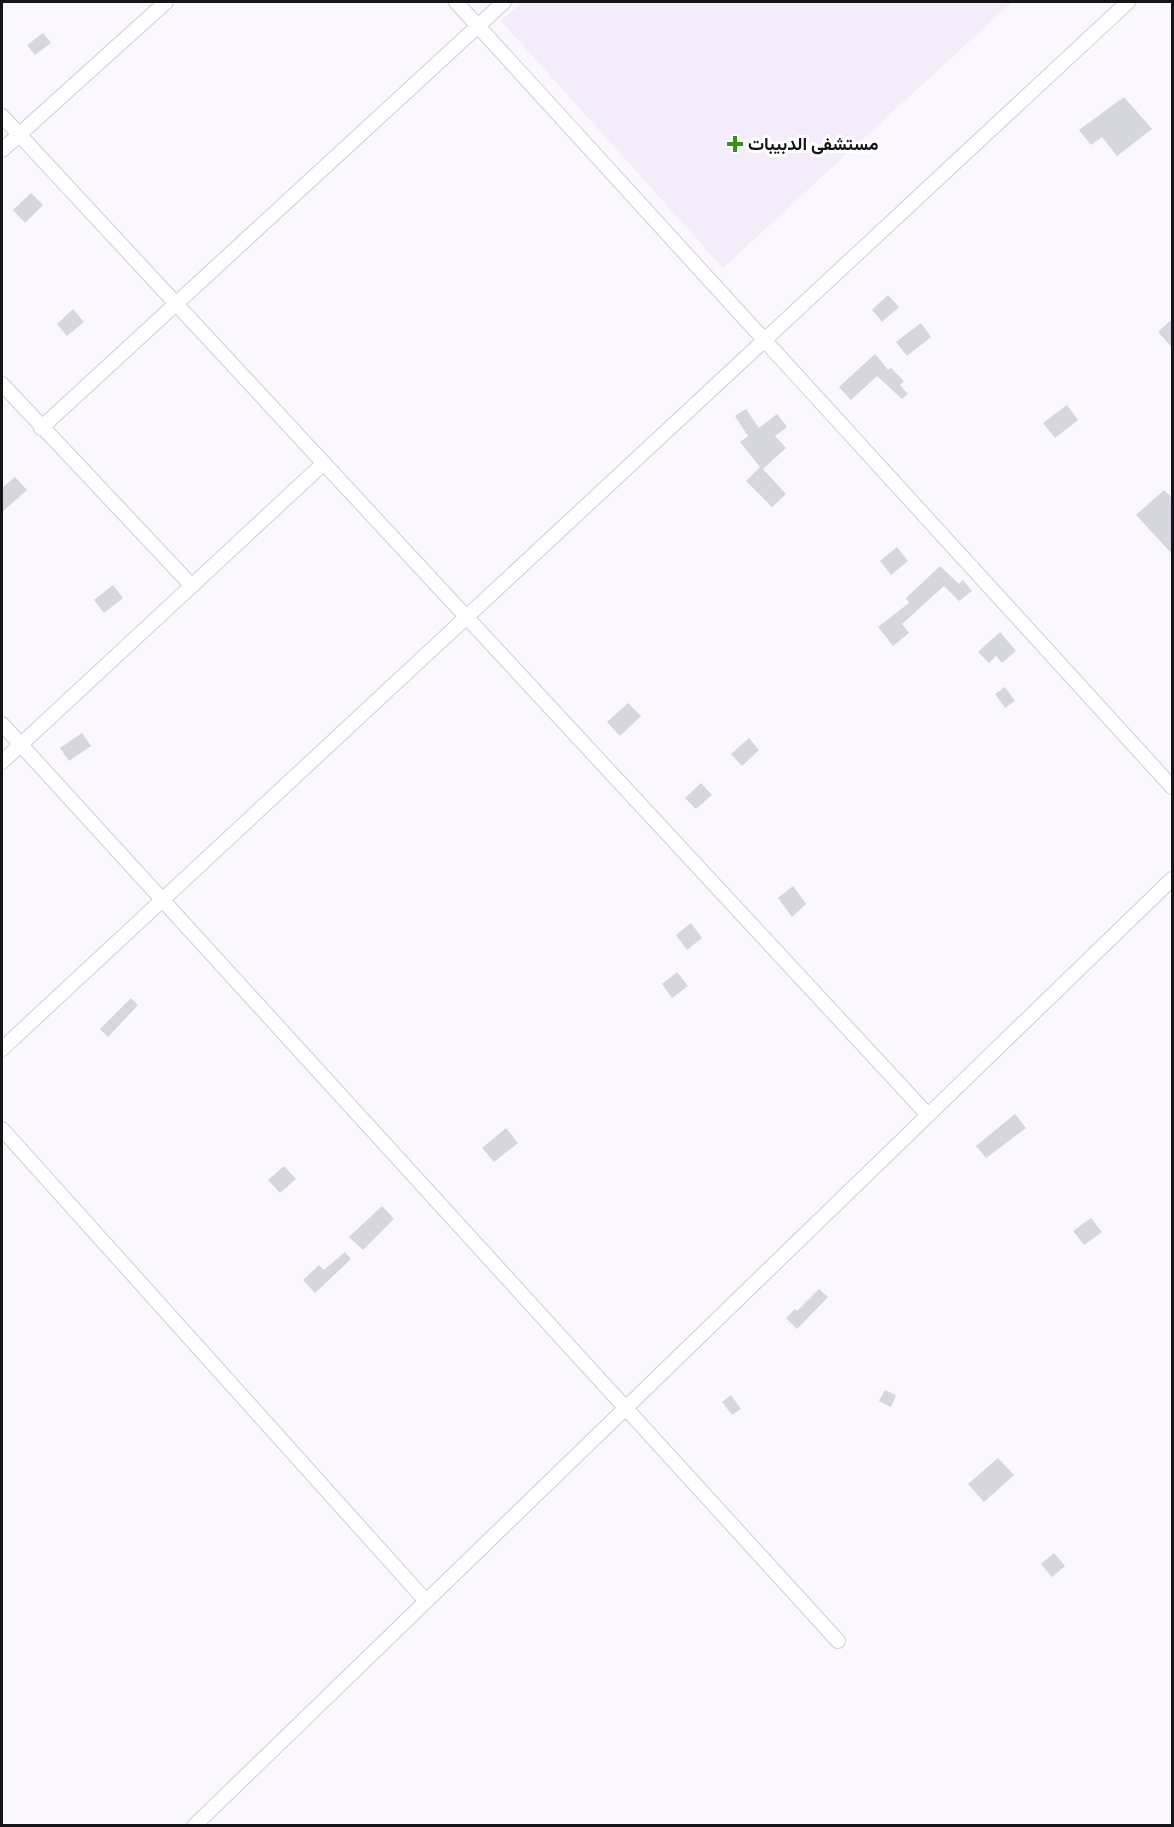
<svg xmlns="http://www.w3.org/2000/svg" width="1174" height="1827" viewBox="0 0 1174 1827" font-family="Signika,Vazirmatn,sans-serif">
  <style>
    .built { fill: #f4ecfa }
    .building { fill: #d5d6de }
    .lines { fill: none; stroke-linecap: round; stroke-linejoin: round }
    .minor-casing { stroke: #d1cdd4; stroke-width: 16 }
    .minor { stroke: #fff; stroke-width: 14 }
    .poi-dot { fill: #359411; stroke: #fff; stroke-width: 2 }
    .labels { text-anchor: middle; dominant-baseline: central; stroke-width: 6; stroke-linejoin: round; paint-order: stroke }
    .poi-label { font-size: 18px; font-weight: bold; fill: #151416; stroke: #fff; text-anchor: start }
  </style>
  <rect width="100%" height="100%" fill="#fbf7fe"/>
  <!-- built -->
  <polygon class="built" points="522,2 1012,2 723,268 501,21"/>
  <!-- building -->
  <g class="building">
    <polygon points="43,33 51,43 35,55 27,45"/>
    <polygon points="1124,97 1152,129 1117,156 1102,137 1091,145 1079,130"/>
    <polygon points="31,193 43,205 25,223 13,210"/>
    <polygon points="888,295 899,307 882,322 872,310"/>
    <polygon points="73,309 84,322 67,336 57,324"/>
    <polygon points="1173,318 1173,349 1158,332"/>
    <polygon points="921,323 931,337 907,356 896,342"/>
    <polygon points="875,354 888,370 891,368 904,381 900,385 908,394 902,399 877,376 851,400 839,387"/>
    <polygon points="1067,405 1078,420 1055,438 1043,423"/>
    <polygon points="746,409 759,428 777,414 787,427 775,436 786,448 763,469 786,494 772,507 746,481 760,467 740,442 748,436 735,416"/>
    <polygon points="15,477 27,490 2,512 2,488"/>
    <polygon points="1164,490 1173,499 1173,555 1136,515"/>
    <polygon points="897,547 908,561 891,575 880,561"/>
    <polygon points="940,566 959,584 963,580 972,591 959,601 944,586 902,624 909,633 893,646 878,627 909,603 906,598"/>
    <polygon points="113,585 123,598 104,613 94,600"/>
    <polygon points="1000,632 1016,651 1002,663 996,656 989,663 978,652"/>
    <polygon points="1005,687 1015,701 1005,708 995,694"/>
    <polygon points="628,703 641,716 620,736 607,722"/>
    <polygon points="82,733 91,746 69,761 60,748"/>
    <polygon points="749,738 759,750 742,766 731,754"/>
    <polygon points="701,783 712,795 696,809 685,798"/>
    <polygon points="793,886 806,904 792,917 778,898"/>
    <polygon points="691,923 702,938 687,950 676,935"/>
    <polygon points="677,972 688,986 672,998 662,984"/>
    <polygon points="131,998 138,1005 108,1037 100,1029"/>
    <polygon points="1015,1114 1026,1128 986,1158 976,1146"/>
    <polygon points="506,1128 518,1143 494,1162 482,1148"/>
    <polygon points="284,1166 296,1179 280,1193 268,1180"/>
    <polygon points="382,1206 394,1219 363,1250 349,1237"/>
    <polygon points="1091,1218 1102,1232 1084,1245 1073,1231"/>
    <polygon points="345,1252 351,1259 315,1293 303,1280 319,1265 324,1270"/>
    <polygon points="819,1289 828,1297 797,1329 786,1318 795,1309 797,1311"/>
    <polygon points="885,1390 896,1395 891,1407 879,1401"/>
    <polygon points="731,1395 741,1409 732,1415 722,1402"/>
    <polygon points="998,1458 1014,1475 984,1502 968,1484"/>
    <polygon points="1054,1553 1065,1566 1052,1577 1041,1564"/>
  </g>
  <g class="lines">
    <!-- minor casing -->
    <g class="minor-casing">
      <g id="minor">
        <polyline points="456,2 1172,787"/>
        <polyline points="2,116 928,1115"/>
        <polyline points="2,150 166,2"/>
        <polyline points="2,384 192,586"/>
        <polyline points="41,428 504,2"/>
        <polyline points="2,724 838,1641"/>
        <polyline points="2,762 324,463"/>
        <polyline points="2,1049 1128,2"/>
        <polyline points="2,1129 426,1601"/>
        <polyline points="194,1826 1172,879"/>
      </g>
    </g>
    <!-- minor -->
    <use href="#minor" class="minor"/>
  </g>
  <!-- markers -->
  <path class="poi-dot" d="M732 135h6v6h6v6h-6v6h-6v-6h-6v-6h6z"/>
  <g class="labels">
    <!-- poi labels -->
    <g class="poi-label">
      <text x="748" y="144">مستشفى الدبيبات</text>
    </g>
  </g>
  <!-- border -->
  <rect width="1174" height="1827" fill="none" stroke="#151416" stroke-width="6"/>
</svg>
